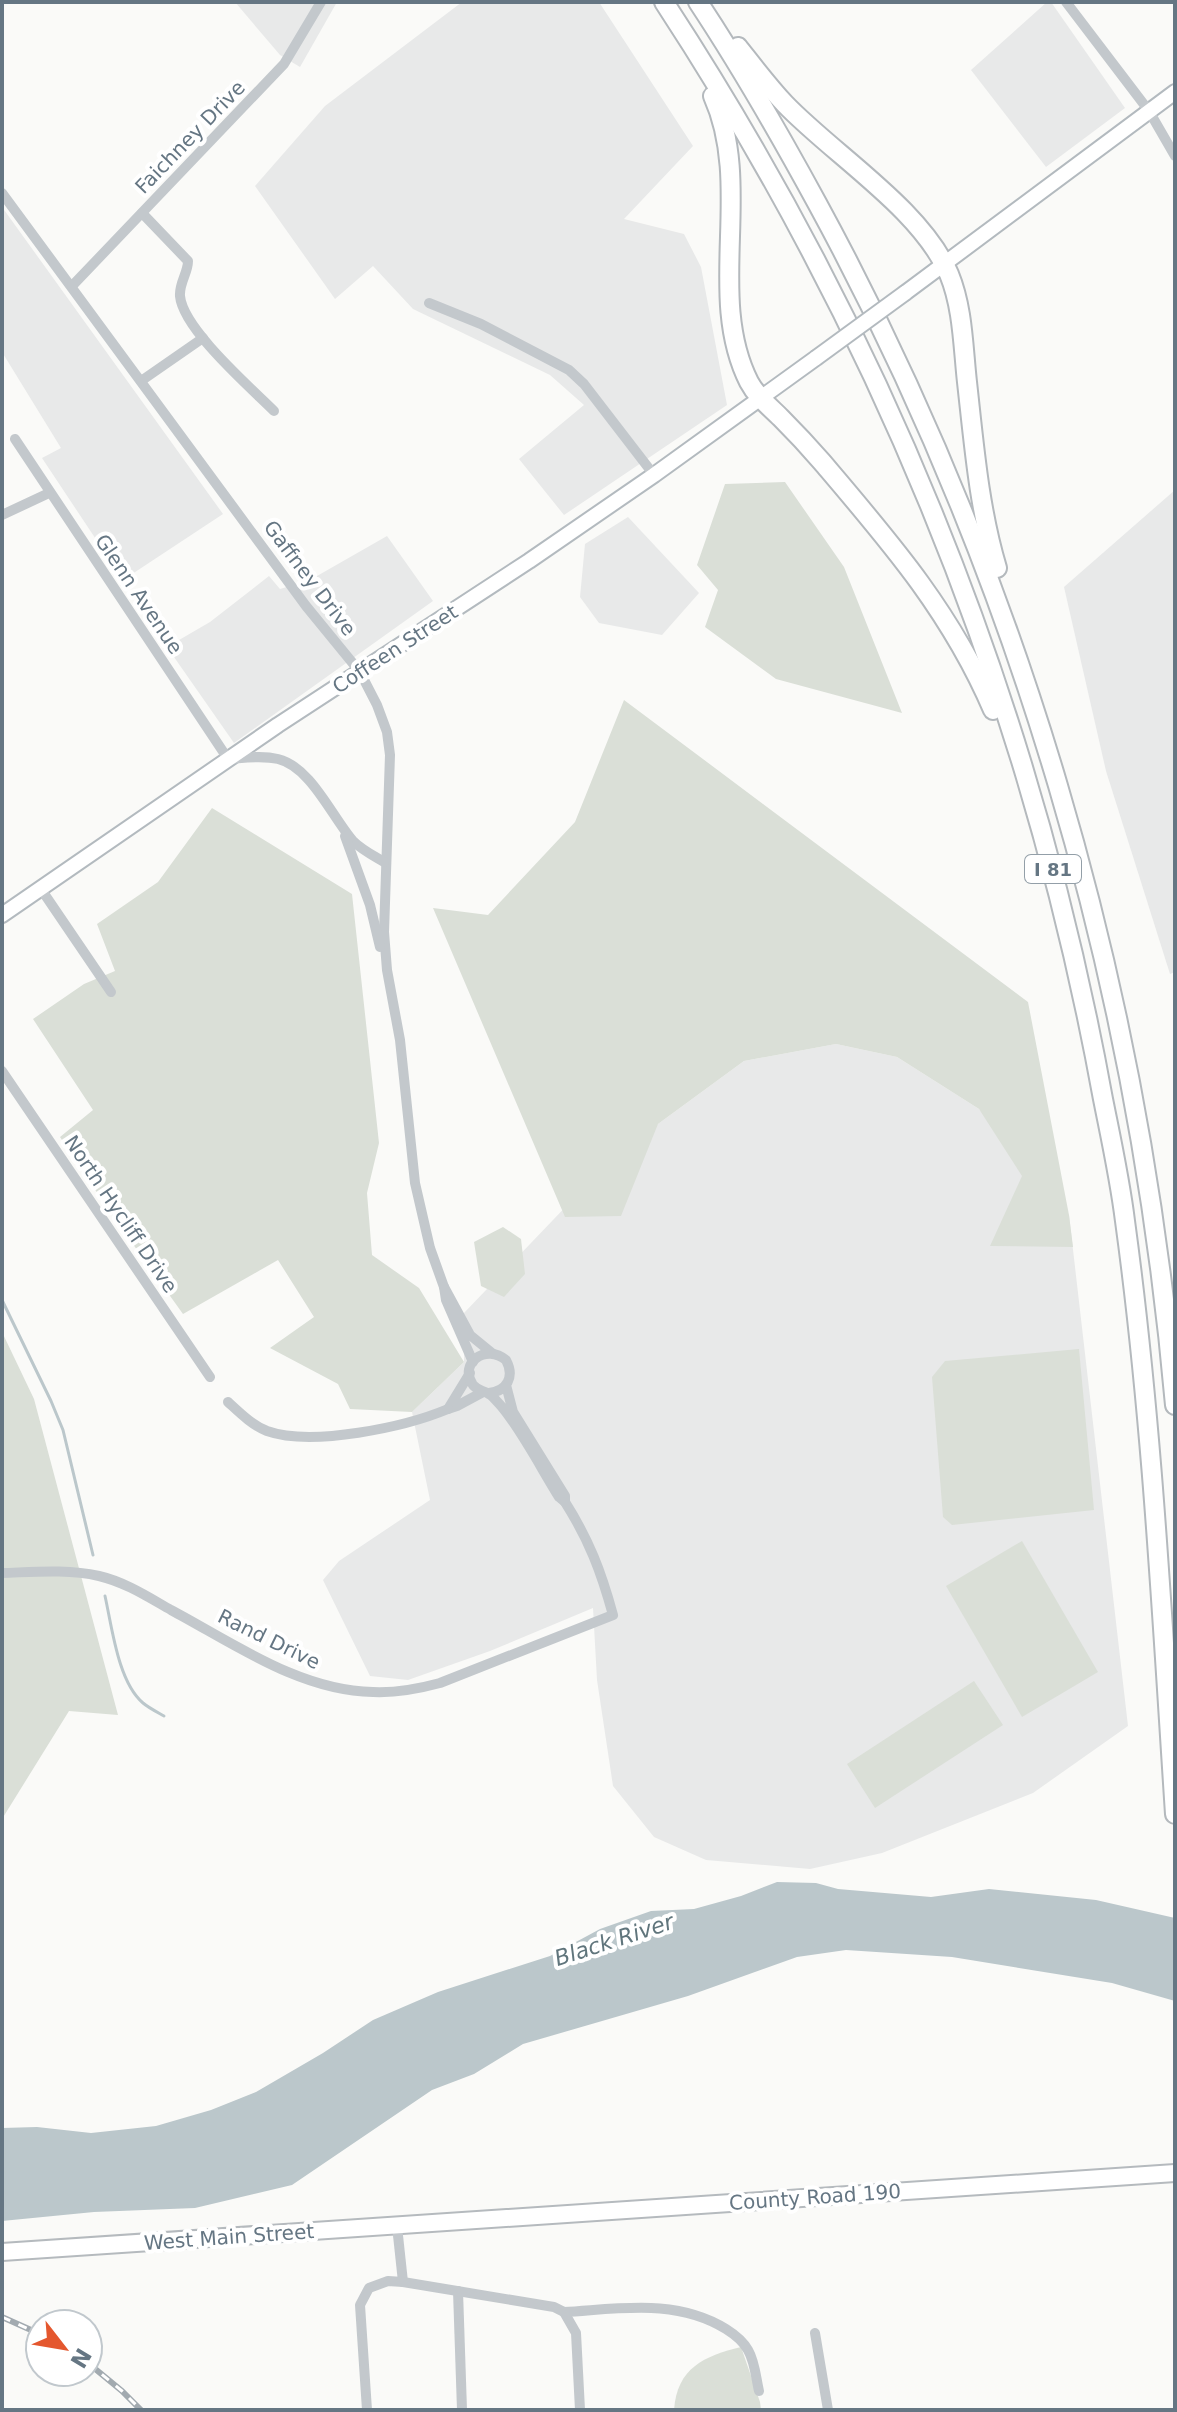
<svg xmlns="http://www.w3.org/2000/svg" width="1177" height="2412" viewBox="0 0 1177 2412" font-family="'DejaVu Sans',sans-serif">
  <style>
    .built { fill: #e8e9e9 }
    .green { fill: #dadfd7 }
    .water { fill: #bbc7cb }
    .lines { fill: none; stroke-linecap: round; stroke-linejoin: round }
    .stream { stroke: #bbc7cb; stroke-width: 3 }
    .secondary-casing { stroke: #b3babf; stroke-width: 18 }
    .primary-casing { stroke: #b5babe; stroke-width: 20 }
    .motorway-casing { stroke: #b4b9bd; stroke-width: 22 }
    .minor { stroke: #c3c8cc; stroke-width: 10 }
    .secondary { stroke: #fff; stroke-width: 14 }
    .primary { stroke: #fff; stroke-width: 16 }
    .motorway { stroke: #fff; stroke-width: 18 }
    .rail-casing { stroke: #a2aab0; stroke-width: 6 }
    .rail { stroke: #fff; stroke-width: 3; stroke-dasharray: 9; stroke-linecap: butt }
    .secondary-bridge-casing { stroke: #b3babf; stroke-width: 18; stroke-linecap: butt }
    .secondary-bridge { stroke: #fff; stroke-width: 14 }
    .labels { text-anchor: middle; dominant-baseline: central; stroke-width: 8; stroke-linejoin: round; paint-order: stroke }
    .shield { fill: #fff; stroke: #939fa8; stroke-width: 2 }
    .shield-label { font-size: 18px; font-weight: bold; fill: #657683 }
    .street-label { font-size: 20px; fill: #657683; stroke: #fff }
    .water-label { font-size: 22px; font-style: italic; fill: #60757c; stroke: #fff }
  </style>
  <rect width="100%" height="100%" fill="#fafaf8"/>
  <!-- built -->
  <g class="built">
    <polygon points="235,2 337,2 300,67 280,55"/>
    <polygon points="462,2 599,2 693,146 624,219 684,234 701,267 727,405 564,515 519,459 584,405 550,375 413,309 373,266 335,299 255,186 325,106"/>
    <polygon points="1047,2 1051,2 1125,108 1046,167 971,70"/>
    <polygon points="2,207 223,514 123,580 42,458 61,448 2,352"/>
    <polygon points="1175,490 1175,972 1170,974 1106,771 1064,587"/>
    <polygon points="628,517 699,593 662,635 599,623 580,597 585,544"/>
    <polygon points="387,536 433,601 234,743 167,647 210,622 269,576 280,589 310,580"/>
    <polygon points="836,1044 897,1057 979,1109 1069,1215 1128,1726 1033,1793 882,1853 810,1869 706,1860 654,1837 613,1786 597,1680 593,1608 490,1651 408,1680 370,1676 323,1580 339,1561 430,1500 412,1412 464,1362 464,1313 575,1197 658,1124 744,1061"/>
  </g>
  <!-- green -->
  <g class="green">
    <polygon points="785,482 844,567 902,713 776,679 705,627 718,590 697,565 725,484"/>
    <polygon points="624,700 1028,1002 1069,1215 1073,1247 990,1246 1022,1176 979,1109 897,1057 836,1044 744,1061 658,1124 621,1216 565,1217 433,908 488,915 575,822"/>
    <polygon points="212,808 352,894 379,1143 367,1193 372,1255 419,1288 464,1362 412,1412 350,1409 338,1384 270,1348 314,1317 278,1260 183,1314 112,1215 60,1137 93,1110 33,1019 84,984 115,971 97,924 158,882"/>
    <polygon points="503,1227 521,1239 525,1274 504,1297 481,1286 474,1242"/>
    <polygon points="2,1332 34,1399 118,1715 69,1711 2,1819"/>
    <polygon points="1079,1349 1094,1510 952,1525 943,1517 932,1377 945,1361"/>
    <polygon points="1022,1541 1098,1672 1022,1717 946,1586"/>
    <polygon points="974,1681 1003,1725 875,1808 847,1764"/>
    <path d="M741,2347L760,2402L761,2410H674C677,2368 704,2356 741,2347Z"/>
  </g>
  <!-- water -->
  <polygon class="water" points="777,1882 816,1883 838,1889 931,1897 989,1889 1096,1900 1175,1918 1175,2001 1112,1983 952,1957 846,1950 797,1957 688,1996 523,2044 474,2074 432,2090 292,2185 195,2208 94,2212 2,2221 2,2128 37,2127 91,2133 156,2126 211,2110 256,2092 323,2053 373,2020 438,1992 550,1956 600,1929 651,1911 694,1909 741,1896"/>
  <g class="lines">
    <!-- stream -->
    <g class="stream">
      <polyline points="2,1300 51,1401 63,1430 93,1555"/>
      <path d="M105,1596C112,1627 118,1682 143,1703C149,1708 157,1712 164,1716"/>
    </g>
    <!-- secondary casing -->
    <g class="secondary-casing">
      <g id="secondary">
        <polyline points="905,293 1175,92"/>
        <polyline points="2,915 278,725 529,561 654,475 816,358"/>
      </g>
    </g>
    <!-- primary casing -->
    <g class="primary-casing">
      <polyline id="primary" points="2,2252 1175,2173"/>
    </g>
    <!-- motorway casing -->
    <g class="motorway-casing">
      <g id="motorway">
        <path d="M664,2C884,338 1031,703 1103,1099C1111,1139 1120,1180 1125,1221C1152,1418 1162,1616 1175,1814"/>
        <path d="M698,2C741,67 780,135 817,203C1019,574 1138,984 1175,1405"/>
        <path d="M738,47C753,66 768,86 785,104C834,155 921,209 949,274C963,308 963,346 967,382C974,445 979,508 997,568"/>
        <path d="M713,96C754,187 705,295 749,382C757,397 769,406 781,418C795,432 809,447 822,462C890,542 951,612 993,710"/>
      </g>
    </g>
    <!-- minor -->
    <g class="minor">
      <polyline points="1066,2 1149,111 1175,156"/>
      <polyline points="2,193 306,606 360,672 377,705 387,732 390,755 384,932 387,970 400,1040 415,1183 430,1248 444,1287"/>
      <path d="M142,213L188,261C188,273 179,283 180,296C183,329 250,387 274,411"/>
      <polyline points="72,286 284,64 321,2"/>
      <polyline points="429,303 481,324 569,370 584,384 654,475"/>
      <polyline points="141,381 203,338"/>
      <path d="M15,439L228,759C244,758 262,755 278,759C311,767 332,817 353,841C362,850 374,856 384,862"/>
      <polyline points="2,515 49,493"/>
      <polyline points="345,836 370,905 380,947"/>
      <polyline points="41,889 111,992"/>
      <polyline points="2,1071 210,1377"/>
      <polyline points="473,1362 446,1300 444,1287 470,1335 492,1353"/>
      <polyline points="470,1373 448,1409 457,1406 483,1392"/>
      <path d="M489,1393C507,1391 515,1377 506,1360C486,1343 458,1363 473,1385C478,1391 483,1390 489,1394C493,1396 499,1404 502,1407C522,1431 542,1470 559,1497L565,1502V1496L513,1412L506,1385"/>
      <path d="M228,1402C240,1413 252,1425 267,1431C312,1447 405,1427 448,1409"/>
      <path d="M2,1573C35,1572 67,1569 99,1576C125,1582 148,1597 171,1610C233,1643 300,1691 373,1692C396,1693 418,1689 440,1683L613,1615C601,1571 589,1540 565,1502"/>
      <polyline points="397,2226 403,2282"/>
      <polyline points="458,2291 462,2410"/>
      <polyline points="564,2312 576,2333 580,2410"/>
      <polyline points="815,2333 828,2410"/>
      <path d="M367,2410L360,2305L369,2288L388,2281L403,2282L554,2307L564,2312C619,2309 676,2298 726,2329C734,2334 743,2341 748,2350C755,2362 756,2378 759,2391"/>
    </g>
    <!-- secondary -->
    <use href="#secondary" class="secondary"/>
    <!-- primary -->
    <use href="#primary" class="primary"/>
    <!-- motorway -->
    <use href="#motorway" class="motorway"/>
    <!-- rail casing -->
    <g class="rail-casing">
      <g id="rail">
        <polyline points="2,2317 40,2334"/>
        <polyline points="88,2363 122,2391 141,2410"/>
      </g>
    </g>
    <!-- rail -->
    <use href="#rail" class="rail"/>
    <!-- secondary-bridge casing -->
    <g class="secondary-bridge-casing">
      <polyline id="secondary-bridge" points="816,358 905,293"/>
    </g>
    <!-- secondary-bridge -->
    <use href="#secondary-bridge" class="secondary-bridge"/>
  </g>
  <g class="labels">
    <!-- shield labels -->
    <rect class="shield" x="1025" y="855" width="56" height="28" rx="6"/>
    <g class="shield-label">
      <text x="1053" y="869">I 81</text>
    </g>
    <!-- street labels -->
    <g class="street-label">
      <text transform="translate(190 137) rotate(-46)">Faichney Drive</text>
      <text transform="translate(310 578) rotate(53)">Gaffney Drive</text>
      <text transform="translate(139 594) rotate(56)">Glenn Avenue</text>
      <text transform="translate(395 649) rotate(-33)">Coffeen Street</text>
      <text transform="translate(121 1214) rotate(56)">North Hycliff Drive</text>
      <text transform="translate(269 1639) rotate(26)">Rand Drive</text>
      <text transform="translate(815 2197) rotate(-4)">County Road 190</text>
      <text transform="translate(229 2237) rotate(-4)">West Main Street</text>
    </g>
    <!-- water labels -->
    <g class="water-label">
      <text transform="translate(614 1940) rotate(-18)">Black River</text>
    </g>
  </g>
  <!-- border -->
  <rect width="1177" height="2412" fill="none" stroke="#657683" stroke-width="8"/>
  <!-- north arrow -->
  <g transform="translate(64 2348) rotate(121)"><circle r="38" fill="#ffffff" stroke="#c1c8cd" stroke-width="2"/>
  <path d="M0-6L14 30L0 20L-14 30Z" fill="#e4572e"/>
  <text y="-12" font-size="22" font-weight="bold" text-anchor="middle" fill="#657683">N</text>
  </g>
</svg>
